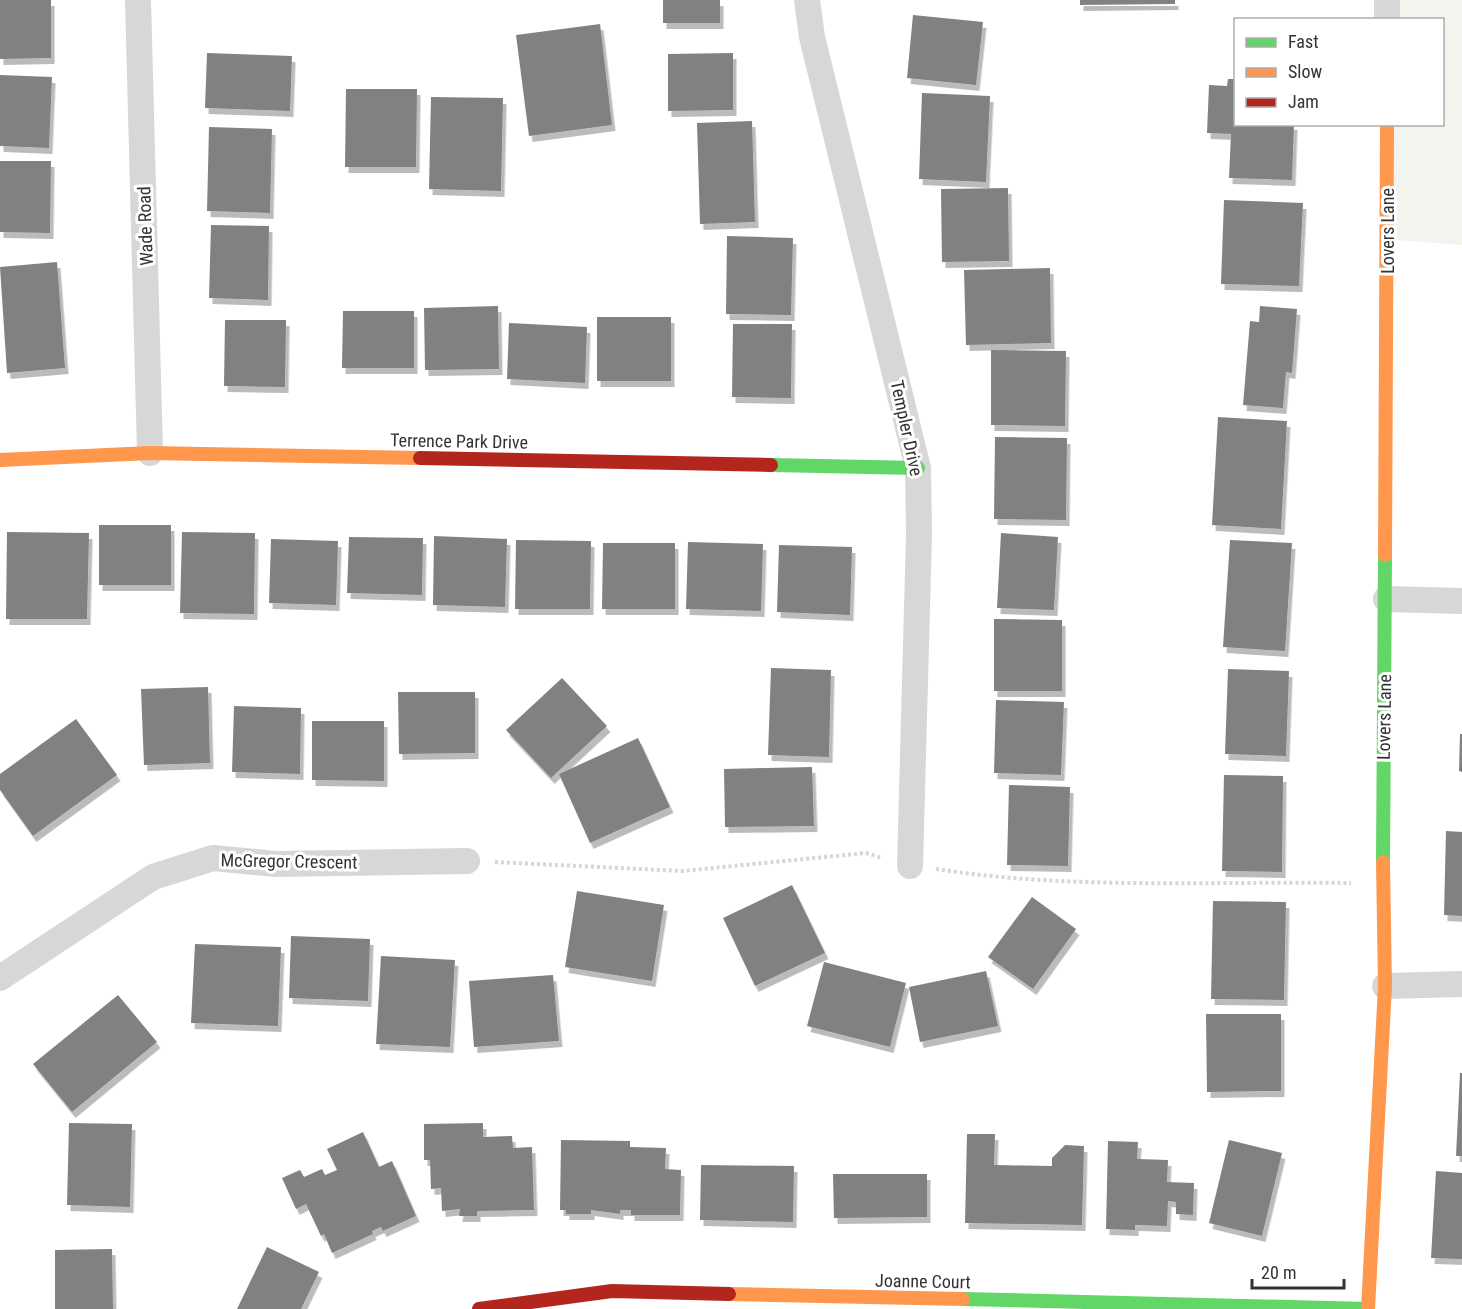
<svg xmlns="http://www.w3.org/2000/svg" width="1462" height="1309" viewBox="0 0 1462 1309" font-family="'Roboto Condensed',sans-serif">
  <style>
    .green { fill: #f1f5ed }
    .building { fill: #818181; filter: url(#shadow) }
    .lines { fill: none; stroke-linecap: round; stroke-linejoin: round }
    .path { stroke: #d6d6d6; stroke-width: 4; stroke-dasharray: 3 3; stroke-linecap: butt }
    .street { stroke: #d7d7d7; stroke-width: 26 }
    .fast { stroke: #63d668; stroke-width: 14 }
    .slow { stroke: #ff974d; stroke-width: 14 }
    .jam { stroke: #b3261e; stroke-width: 14 }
    .labels { text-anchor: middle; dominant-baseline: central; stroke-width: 6; stroke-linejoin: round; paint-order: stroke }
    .street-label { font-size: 18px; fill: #333; stroke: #fff }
  </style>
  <defs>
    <filter id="shadow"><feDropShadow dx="3.5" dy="6" stdDeviation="0" flood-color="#0004"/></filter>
  </defs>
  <rect width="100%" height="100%" fill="#fff"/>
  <!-- green -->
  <polygon class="green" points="1394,0 1462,0 1462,245 1384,239 1389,125 1442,124 1442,20 1393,19"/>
  <!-- building -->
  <g class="building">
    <polygon points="0,0 51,0 51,58 0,59"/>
    <rect x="663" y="0" width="57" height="23"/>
    <polygon points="1080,0 1175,0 1175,4 1080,5"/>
    <polygon points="913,15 983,22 976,85 907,78"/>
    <polygon points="600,24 612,125 529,136 516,35"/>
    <polygon points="207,53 292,56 290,111 205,108"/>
    <polygon points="733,53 733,110 668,111 668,54"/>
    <polygon points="0,75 52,77 49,148 0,146"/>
    <polygon points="1228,79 1236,79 1236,124 1294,124 1292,180 1229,178 1231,134 1207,133 1209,85 1227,86"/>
    <polygon points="346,89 417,89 416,167 345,167"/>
    <polygon points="922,93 990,96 986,182 919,179"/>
    <polygon points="431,97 503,98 501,191 429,189"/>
    <polygon points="752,121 755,222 700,224 697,123"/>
    <polygon points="209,127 272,129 270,213 207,211"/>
    <polygon points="0,161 51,161 50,233 0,232"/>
    <polygon points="1008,188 1009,261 942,262 941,189"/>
    <polygon points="1224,200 1303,203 1299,286 1221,284"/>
    <polygon points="211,225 269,226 268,300 209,298"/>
    <polygon points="727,236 793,238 791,315 726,314"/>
    <polygon points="57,262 65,368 7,373 0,267"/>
    <polygon points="1050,268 1051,343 966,345 964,270"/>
    <polygon points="498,306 499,369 425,370 424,308"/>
    <polygon points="1260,306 1297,309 1292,373 1286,372 1283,408 1243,405 1250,321 1259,322"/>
    <polygon points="343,311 414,311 414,368 342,368"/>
    <rect x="597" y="317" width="74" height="64"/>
    <polygon points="225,320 286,320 285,387 224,386"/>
    <polygon points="509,323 587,327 585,383 507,379"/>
    <polygon points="733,324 792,324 791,398 732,397"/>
    <polygon points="991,350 1066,351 1065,426 991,425"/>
    <polygon points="1218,417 1287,421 1281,529 1212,525"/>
    <polygon points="995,437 1067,438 1066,520 994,519"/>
    <rect x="99" y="525" width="72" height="60"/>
    <polygon points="7,532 89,533 87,619 6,619"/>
    <polygon points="182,532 255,533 254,614 180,613"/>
    <polygon points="1001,533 1058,537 1054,610 997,608"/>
    <polygon points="434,536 507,539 505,607 433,605"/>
    <polygon points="349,537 423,538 422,595 347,593"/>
    <polygon points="271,539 338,541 336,605 269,603"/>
    <polygon points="516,540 591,541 590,609 515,609"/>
    <polygon points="1230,540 1292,543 1285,651 1223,647"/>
    <polygon points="688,542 763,544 761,611 686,609"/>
    <polygon points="603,543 675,543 675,609 602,609"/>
    <polygon points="779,545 852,547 850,615 777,612"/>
    <polygon points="994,619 1062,620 1062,691 994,691"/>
    <polygon points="771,668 831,670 829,757 768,755"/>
    <polygon points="1228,669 1289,671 1286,756 1225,754"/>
    <polygon points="562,678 607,726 551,778 506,730"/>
    <polygon points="208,687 210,763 144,765 141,689"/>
    <polygon points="398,692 475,692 475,753 399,754"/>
    <polygon points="996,700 1064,702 1061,775 994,773"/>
    <polygon points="234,706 301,708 300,774 232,772"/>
    <polygon points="76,719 117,775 33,836 0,790 0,774"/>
    <polygon points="312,721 384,721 384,781 312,780"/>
    <polygon points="1460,734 1462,734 1462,772 1459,771"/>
    <polygon points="638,738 670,807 590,843 559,774"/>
    <polygon points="812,767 814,826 725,827 724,769"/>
    <polygon points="1224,775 1283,776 1282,872 1222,871"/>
    <polygon points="1009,785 1070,787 1068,866 1007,865"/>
    <polygon points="1446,831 1462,832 1462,916 1444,915"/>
    <polygon points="792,885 825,953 755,986 723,918"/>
    <polygon points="577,891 664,905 652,981 565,967"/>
    <polygon points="1032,897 1076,929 1033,989 988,957"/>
    <polygon points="1213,901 1286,902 1284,1000 1211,999"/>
    <polygon points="291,936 370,939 368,1001 289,998"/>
    <polygon points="195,944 281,947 278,1026 191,1023"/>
    <polygon points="381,956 455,960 450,1047 376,1044"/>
    <polygon points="824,962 906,983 890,1047 807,1026"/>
    <polygon points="986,971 998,1026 920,1042 909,987"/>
    <polygon points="553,975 559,1041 474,1047 469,981"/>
    <polygon points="118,995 157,1042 72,1112 33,1064"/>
    <polygon points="1206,1014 1281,1014 1281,1091 1207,1092"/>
    <polygon points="1460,1073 1462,1073 1462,1156 1456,1156"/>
    <polygon points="69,1123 132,1124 130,1207 67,1205"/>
    <polygon points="483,1123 483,1137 512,1136 513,1148 532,1147 534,1210 477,1211 477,1216 459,1216 460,1209 442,1211 441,1188 431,1189 430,1160 424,1160 424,1124"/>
    <polygon points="363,1132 379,1167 392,1161 416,1216 383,1231 381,1227 372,1231 373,1234 332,1253 324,1234 321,1236 306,1204 296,1209 282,1178 300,1170 304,1177 322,1169 325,1175 337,1170 327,1149"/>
    <polygon points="967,1134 995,1134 994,1165 1052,1166 1052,1158 1065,1145 1084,1146 1082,1225 965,1223"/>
    <polygon points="561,1140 630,1141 630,1147 666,1148 665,1169 681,1170 680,1215 631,1215 631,1210 620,1210 620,1214 591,1210 591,1214 566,1214 566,1210 560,1210"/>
    <polygon points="1229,1140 1282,1153 1262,1236 1209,1223"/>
    <polygon points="1108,1141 1138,1142 1137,1159 1168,1160 1167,1182 1194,1183 1193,1215 1176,1214 1176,1202 1168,1201 1167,1226 1135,1225 1135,1230 1106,1229"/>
    <polygon points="701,1165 794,1166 793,1222 700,1220"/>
    <polygon points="1436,1171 1462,1173 1462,1259 1431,1258"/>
    <polygon points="833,1174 927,1174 927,1217 834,1218"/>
    <polygon points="267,1247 319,1272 301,1309 237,1309"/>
    <polygon points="112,1249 113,1309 55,1309 55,1250"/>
  </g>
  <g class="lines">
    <!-- path -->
    <g class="path">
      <polyline points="495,862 682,871 866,853 882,858"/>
      <path d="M936,869C1071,890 1214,881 1351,883"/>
    </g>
    <!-- street -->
    <g class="street">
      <polyline points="138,0 150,453"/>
      <polyline points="807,0 812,37 918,468 919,534 910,866"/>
      <polyline points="1387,0 1387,20"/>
      <polyline points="1386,599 1462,601"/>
      <polyline points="0,978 153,877 213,858 276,864 467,861"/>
      <polyline points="1385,986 1462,984"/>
    </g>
    <!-- fast -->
    <g class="fast">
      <polyline points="771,465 918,468"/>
      <polyline points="1383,862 1385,555"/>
      <polyline points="963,1299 1368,1309"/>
    </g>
    <!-- slow -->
    <g class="slow">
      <polyline points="0,460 150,453 420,458"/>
      <polyline points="1385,555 1387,124"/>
      <polyline points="729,1294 963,1299"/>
      <polyline points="1368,1309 1385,986 1383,862"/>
    </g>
    <!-- jam -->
    <g class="jam">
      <polyline points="420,458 771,465"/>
      <polyline points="479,1309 612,1291 729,1294"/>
    </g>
  </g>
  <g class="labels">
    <!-- street labels -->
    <g class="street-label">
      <text transform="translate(145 226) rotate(-92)">Wade Road</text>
      <text transform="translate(1387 231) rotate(-90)">Lovers Lane</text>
      <text transform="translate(907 428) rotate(78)">Templer Drive</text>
      <text transform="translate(459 441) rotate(1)">Terrence Park Drive</text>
      <text transform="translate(1384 717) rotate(-89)">Lovers Lane</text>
      <text transform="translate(289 861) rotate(1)">McGregor Crescent</text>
      <text transform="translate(923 1281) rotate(1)">Joanne Court</text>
    </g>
  </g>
  <!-- legend -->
  <rect x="1234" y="18" width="210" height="108" fill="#ffffff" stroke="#adadad" stroke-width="1.5"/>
  <rect x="1246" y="38" width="30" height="9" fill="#63d668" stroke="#adadad" stroke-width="1.5"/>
  <text x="1288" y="48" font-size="18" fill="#333333">Fast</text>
  <rect x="1246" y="68" width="30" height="9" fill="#ff974d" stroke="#adadad" stroke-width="1.5"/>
  <text x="1288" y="78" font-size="18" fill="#333333">Slow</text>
  <rect x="1246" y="98" width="30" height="9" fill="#b3261e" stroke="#adadad" stroke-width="1.5"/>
  <text x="1288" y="108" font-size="18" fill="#333333">Jam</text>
  <!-- scale -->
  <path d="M1252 1279v9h92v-9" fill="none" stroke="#333333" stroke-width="3"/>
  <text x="1261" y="1279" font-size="18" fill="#333333" stroke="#ffffff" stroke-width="4.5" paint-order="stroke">20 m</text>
</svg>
